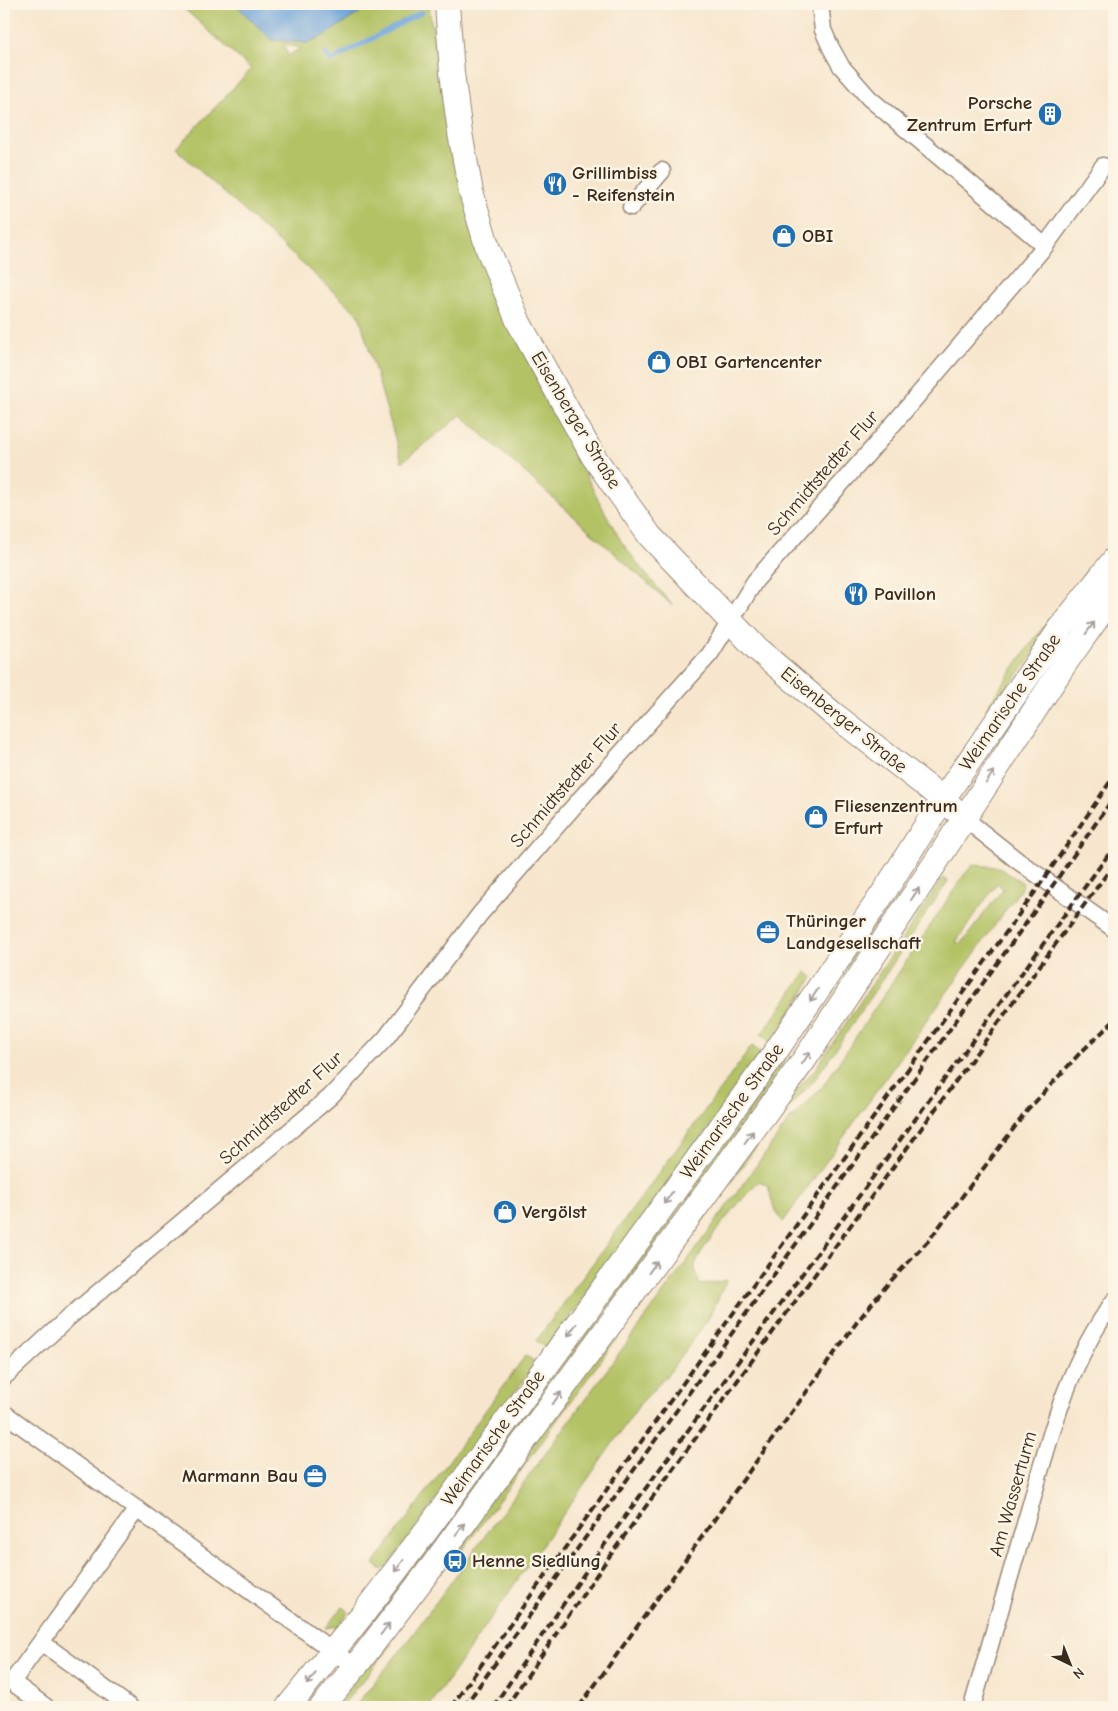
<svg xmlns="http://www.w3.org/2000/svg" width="1118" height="1711" viewBox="0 0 1118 1711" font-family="'Comic Neue',sans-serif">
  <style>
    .green { fill: #b2c265; stroke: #767642; fill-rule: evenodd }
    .water { fill: #6da3da; stroke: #54667c }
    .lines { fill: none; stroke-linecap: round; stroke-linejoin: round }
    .stream { stroke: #6da3da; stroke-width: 5 }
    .street-casing { stroke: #998876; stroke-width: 19 }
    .secondary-casing { stroke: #998876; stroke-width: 26 }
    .street { stroke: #fff; stroke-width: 16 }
    .secondary { stroke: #fff; stroke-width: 24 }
    .rail { stroke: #3b2a1e; stroke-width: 4; stroke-dasharray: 8 4; stroke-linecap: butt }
    .oneway { stroke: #a79f9a }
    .labels { text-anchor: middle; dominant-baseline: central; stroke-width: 5; stroke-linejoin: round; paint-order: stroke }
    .poi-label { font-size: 19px; font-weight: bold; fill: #3b2a1e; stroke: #fcf5e5; text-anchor: start }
    .street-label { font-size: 19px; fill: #3b2a1e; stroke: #fcf5e5 }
  </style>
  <rect width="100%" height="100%" fill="#fcf5e5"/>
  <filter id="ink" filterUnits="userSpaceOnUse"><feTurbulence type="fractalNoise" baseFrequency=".02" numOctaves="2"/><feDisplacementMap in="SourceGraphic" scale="10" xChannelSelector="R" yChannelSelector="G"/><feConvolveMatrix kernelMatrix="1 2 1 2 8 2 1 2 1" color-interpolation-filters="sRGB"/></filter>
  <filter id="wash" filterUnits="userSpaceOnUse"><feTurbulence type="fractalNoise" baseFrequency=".0096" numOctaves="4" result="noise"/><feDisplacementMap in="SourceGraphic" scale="20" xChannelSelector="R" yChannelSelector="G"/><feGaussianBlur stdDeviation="1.12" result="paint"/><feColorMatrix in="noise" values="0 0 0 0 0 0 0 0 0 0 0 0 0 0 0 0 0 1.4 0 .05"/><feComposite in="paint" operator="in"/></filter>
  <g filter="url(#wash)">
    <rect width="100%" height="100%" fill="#f7e6cd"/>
    <!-- green -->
    <g class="green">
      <path d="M179,4H429L431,21L452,144L540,385L601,505L621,541L640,567L673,606L461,415L402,462L359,315L176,149L251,69ZM284,44L299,48V49L288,56Z"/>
      <polygon points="1088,569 1089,579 991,711 986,708 1032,642"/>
      <polygon points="919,858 784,1060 769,1089 379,1623 371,1617"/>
      <path d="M973,865L998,867L1023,883L1020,890L783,1222L774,1208L768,1186L759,1181C744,1196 699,1248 695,1266C694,1272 698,1280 700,1285L727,1280L708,1319L670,1372L640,1404L429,1707H354L404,1646L695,1250L788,1122L823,1086L964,875ZM997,883L1003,889L961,944L956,942Z"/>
      <polygon points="943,878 948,881 827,1062 812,1083 775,1121 670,1266 665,1262 795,1091 814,1071"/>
      <polygon points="806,972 813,977 772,1043 761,1035"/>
      <polygon points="752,1046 763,1054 549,1346 545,1347 536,1341"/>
      <polygon points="655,1275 660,1279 459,1555 470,1528"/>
      <polygon points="525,1356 533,1360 533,1367 387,1567 382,1570 374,1564"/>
      <polygon points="342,1607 349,1612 338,1626 326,1628"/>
      <polygon points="387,1641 392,1645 341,1707 333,1707"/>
    </g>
    <!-- water -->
    <polygon class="water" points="235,4 367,4 361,12 325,35 307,43 272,40"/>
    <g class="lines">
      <!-- stream -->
      <polyline class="stream" points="326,54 330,61 422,12"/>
    </g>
  </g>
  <g filter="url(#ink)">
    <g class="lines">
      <!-- street casing -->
      <g class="street-casing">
        <g id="street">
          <polyline points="820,4 823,30 831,48 841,66 869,98 1045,246"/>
          <polyline points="631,207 662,171"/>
          <polyline points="964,818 1018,861 1114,929"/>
          <polyline points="4,1377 68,1318 330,1097 385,1039 480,914 582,797 710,654 755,581 872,449 1045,246 1103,166"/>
          <polyline points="4,1413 355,1667"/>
          <polyline points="41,1642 130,1707"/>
          <polyline points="46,1707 12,1682 137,1509"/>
          <path d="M972,1707C991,1643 1009,1578 1028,1514C1050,1437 1066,1367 1114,1301"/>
        </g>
      </g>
      <!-- secondary casing -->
      <g class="secondary-casing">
        <g id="secondary">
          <polyline points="447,4 452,73 460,133 471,192 488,249 519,323 593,456 650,536 756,648 832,713 943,799 955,810"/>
          <polyline points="288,1707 362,1615 429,1527 774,1054 884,892 943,799 985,738 1065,622 1114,560"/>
          <polyline points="322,1707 355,1667 431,1568 802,1063 936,862 1066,662 1114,594"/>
        </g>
      </g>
      <!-- street -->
      <use href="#street" class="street"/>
      <!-- secondary -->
      <use href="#secondary" class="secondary"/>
      <!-- rail -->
      <g class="rail">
        <polyline points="451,1707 1035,892 1114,776"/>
        <polyline points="464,1707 1044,898 1114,797"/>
        <polyline points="493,1707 597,1555 1114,847"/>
        <polyline points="506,1707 606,1561 1114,864"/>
        <polyline points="579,1707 857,1322 887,1285 929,1240 1027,1111 1080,1053 1114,1021"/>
      </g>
    </g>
    <!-- one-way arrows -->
    <defs><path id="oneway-shaft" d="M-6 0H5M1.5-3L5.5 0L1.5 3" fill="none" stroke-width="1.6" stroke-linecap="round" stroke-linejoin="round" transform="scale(1.25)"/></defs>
    <g class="oneway">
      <use href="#oneway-shaft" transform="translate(1090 628) rotate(-54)"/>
      <use href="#oneway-shaft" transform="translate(990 777) rotate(-57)"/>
      <use href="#oneway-shaft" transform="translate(915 894) rotate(-56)"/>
      <use href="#oneway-shaft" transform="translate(814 995) rotate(124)"/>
      <use href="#oneway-shaft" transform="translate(806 1058) rotate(-56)"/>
      <use href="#oneway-shaft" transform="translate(749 1137) rotate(-54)"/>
      <use href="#oneway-shaft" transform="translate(668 1198) rotate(126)"/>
      <use href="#oneway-shaft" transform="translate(653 1267) rotate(-54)"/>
      <use href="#oneway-shaft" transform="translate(572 1330) rotate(126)"/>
      <use href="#oneway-shaft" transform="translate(557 1398) rotate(-54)"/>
      <use href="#oneway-shaft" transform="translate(460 1529) rotate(-53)"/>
      <use href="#oneway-shaft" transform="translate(399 1566) rotate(127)"/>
      <use href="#oneway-shaft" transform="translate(385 1629) rotate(-53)"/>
      <use href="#oneway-shaft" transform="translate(311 1679) rotate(129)"/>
    </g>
  </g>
  <!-- icons -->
  <defs>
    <g id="building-disc" transform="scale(1.25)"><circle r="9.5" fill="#1f6fb2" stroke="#fcf5e5"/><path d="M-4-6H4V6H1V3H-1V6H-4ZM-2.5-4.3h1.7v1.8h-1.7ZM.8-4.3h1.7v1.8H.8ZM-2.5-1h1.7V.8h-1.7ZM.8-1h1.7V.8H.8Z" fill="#fff"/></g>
    <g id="restaurant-disc" transform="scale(1.25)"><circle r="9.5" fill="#1f6fb2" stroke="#fcf5e5"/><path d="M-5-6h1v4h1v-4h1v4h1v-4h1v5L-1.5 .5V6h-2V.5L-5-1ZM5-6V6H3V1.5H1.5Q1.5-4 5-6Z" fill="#fff"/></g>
    <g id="shop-disc" transform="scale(1.25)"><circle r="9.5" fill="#1f6fb2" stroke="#fcf5e5"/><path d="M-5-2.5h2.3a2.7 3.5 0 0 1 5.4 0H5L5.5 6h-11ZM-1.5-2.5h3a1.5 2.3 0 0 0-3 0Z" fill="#fff"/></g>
    <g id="office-disc" transform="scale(1.25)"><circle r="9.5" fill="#1f6fb2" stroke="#fcf5e5"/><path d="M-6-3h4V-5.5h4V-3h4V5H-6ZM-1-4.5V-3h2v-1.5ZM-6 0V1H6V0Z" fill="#fff"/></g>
    <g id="bus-disc" transform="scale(1.25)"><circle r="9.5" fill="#1f6fb2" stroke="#fcf5e5"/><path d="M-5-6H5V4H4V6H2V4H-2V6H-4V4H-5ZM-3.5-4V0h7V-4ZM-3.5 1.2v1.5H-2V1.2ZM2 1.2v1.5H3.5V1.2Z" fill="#fff"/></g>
  </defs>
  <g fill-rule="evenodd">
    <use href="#building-disc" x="1050" y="114"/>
    <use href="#restaurant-disc" x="555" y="184"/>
    <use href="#shop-disc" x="784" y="236"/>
    <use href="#shop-disc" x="659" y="362"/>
    <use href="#restaurant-disc" x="856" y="594"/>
    <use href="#shop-disc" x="816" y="817"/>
    <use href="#office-disc" x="768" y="932"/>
    <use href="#shop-disc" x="505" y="1212"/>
    <use href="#office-disc" x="315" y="1476"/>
    <use href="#bus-disc" x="455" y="1561"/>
  </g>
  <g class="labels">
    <!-- poi labels -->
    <g class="poi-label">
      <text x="1032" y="103" text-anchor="end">Porsche<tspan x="1032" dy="22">Zentrum Erfurt</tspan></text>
      <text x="572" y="173">Grillimbiss<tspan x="572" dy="22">- Reifenstein</tspan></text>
      <text x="802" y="236">OBI</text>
      <text x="676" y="362">OBI Gartencenter</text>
      <text x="874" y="594">Pavillon</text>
      <text x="834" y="806">Fliesenzentrum<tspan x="834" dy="22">Erfurt</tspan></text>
      <text x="786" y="921">Thüringer<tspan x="786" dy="22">Landgesellschaft</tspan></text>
      <text x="522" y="1212">Vergölst</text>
      <text x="298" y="1476" text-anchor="end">Marmann Bau</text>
      <text x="472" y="1561">Henne Siedlung</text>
    </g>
    <!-- street labels -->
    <g class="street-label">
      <text transform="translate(576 420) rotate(59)">Eisenberger Straße</text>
      <text transform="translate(823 473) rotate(-49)">Schmidtstedter Flur</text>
      <text transform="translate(1010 702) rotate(-55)">Weimarische Straße</text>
      <text transform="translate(844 720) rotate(39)">Eisenberger Straße</text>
      <text transform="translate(566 785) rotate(-49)">Schmidtstedter Flur</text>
      <text transform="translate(281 1108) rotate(-42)">Schmidtstedter Flur</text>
      <text transform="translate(732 1111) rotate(-54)">Weimarische Straße</text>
      <text transform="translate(493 1438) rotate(-54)">Weimarische Straße</text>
      <text transform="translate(1013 1494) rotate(-74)">Am Wasserturm</text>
    </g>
  </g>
  <!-- margin -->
  <rect width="1118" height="1711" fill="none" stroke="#fcf5e5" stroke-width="20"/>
  <!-- north arrow -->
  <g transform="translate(1070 1664) rotate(137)" stroke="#fcf5e5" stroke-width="4" paint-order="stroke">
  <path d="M0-4L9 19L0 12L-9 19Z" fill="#3b2a1e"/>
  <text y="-8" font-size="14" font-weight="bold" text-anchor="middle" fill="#3b2a1e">N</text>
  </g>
</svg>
